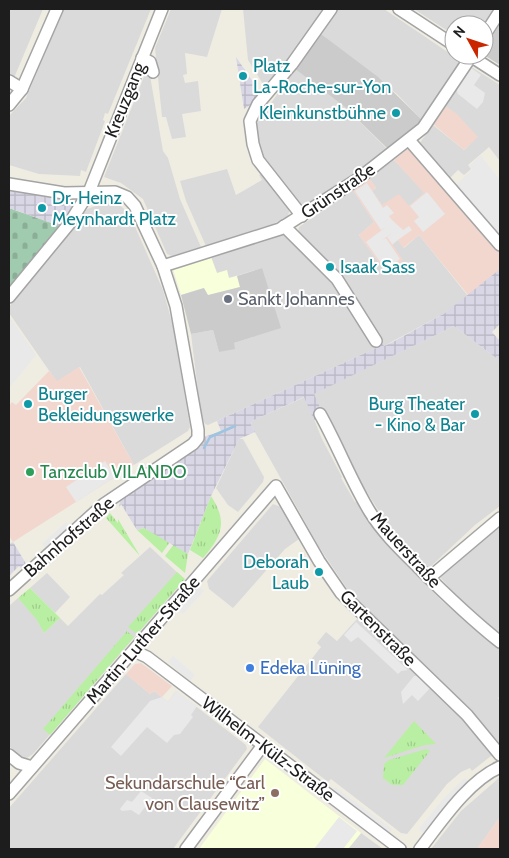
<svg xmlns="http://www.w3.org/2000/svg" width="509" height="858" viewBox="0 0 509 858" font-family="Cabin,sans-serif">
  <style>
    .residential { fill: #dbdada }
    .commercial { fill: #f2d7cf }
    .education { fill: #f8ffdb }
    .religious { fill: #cbcbcb }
    .grass { fill: url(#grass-tufts) }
    .cemetery { fill: url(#cemetery-stones) }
    .parking { fill: #e9e9e9 }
    .plaza { fill: url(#plaza-grid) }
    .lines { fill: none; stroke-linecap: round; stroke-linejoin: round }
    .stream { stroke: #9dc5e2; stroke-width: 2.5 }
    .minor-casing { stroke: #a4a4a4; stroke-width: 14 }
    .minor { stroke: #fff; stroke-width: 11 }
    .culture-dot { fill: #0f9aa8; stroke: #fff; stroke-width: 2 }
    .worship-dot { fill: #6b7280; stroke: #fff; stroke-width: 2 }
    .leisure-dot { fill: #2e9e5b; stroke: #fff; stroke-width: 2 }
    .shop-dot { fill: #3f7fe0; stroke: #fff; stroke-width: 2 }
    .education-dot { fill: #8d6e63; stroke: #fff; stroke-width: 2 }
    .labels { text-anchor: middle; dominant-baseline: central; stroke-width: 4; stroke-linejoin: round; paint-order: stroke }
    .culture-label { font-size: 18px; fill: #0d838f; stroke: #fff; text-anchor: start }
    .street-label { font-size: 18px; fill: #1d1d1d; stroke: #fff }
    .worship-label { font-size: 18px; fill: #5b616d; stroke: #fff; text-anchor: start }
    .leisure-label { font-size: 18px; fill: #27864d; stroke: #fff; text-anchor: start }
    .shop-label { font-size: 18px; fill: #366cbe; stroke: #fff; text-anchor: start }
    .education-label { font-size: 18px; fill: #785e54; stroke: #fff; text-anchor: end }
  </style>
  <defs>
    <pattern id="grass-tufts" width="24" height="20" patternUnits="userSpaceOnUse" patternTransform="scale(1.25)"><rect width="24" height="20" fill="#b9efa2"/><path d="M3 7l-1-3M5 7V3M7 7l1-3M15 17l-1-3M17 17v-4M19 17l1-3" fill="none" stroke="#9fcc8b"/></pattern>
    <pattern id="cemetery-stones" width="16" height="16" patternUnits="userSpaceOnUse" patternTransform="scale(1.25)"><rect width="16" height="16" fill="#a1cbaf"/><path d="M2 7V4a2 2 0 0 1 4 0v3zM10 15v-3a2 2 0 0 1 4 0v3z" fill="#8aae96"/></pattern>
    <pattern id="plaza-grid" width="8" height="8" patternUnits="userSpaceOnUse" patternTransform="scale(1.25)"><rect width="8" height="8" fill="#d9d6e5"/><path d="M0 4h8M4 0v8" fill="none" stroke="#bab7c4"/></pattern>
  </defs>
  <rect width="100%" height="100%" fill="#efede2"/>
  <!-- residential -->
  <g class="residential">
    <polygon points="9,9 43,9 14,78 9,78"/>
    <polygon points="64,9 151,9 108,114 105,113 103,120 105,121 86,172 81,170 80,176 39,174 9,165 9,116 26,98"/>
    <polygon points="171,9 222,9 207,57 185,53 187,74 183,75 185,83 198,81 201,111 182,114 186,137 172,139 166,117 162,117 155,48"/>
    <polygon points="243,9 324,9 291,58 265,84 263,84 248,60"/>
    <polygon points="337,9 384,9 461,61 421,119 397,94 321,34"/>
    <polygon points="414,9 493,9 494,11 484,26 454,25 454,35"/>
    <polygon points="470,66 500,85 500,161 489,147 468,165 471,169 464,175 458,170 450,178 419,144 433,125 464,150 477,137 456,114 445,106"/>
    <polygon points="147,69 149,70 163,151 168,158 180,199 201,247 172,256 167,254 143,199 121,183 104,177"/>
    <polygon points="295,69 345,107 389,151 302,209 267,167 260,151 255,126"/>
    <polygon points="394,160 425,193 409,206 382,205 372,191 376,188 369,178"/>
    <polygon points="227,169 236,195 262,180 259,175 263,173 290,208 288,216 271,225 206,246 186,201 180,181"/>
    <polygon points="353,190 374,222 359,235 386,272 402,260 392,245 398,240 404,248 419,235 468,296 445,313 384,346 335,271 337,270 314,251 316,249 298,232 299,227"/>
    <polygon points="117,203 129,213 163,290 173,326 190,427 188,431 134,465 80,367 57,382 9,313 9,307 87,209 101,204"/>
    <polygon points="284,234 335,284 376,348 208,425 205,424 201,415 191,334 213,330 219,352 234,343 253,337 262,268 229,278 217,274 211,257"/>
    <polygon points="454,326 500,361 500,506 475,525 428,569 395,536 387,524 356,475 313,394"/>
    <polygon points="305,397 322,439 342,477 341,478 355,502 358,501 415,573 443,602 500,648 500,696 498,698 500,701 500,744 478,718 354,599 319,547 251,425 252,421"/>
    <polygon points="239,439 243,439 264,477 263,482 238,512 228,505 216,488"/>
    <polygon points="273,504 281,507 299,539 285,549 233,608 209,589 207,581"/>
    <polygon points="500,525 500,635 452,591 439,576"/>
    <polygon points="150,547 181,576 178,587 33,754 27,758 21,757 9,746 9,606 18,598 38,620 44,633 60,618 68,626 100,594 102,595 124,575 121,573"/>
    <polygon points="47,573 70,597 55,613 30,588"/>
    <polygon points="357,619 451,706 491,752 491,756 472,771 470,768 461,772 447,784 407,834 401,833 331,779 328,782 258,727 321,647 317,643 326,632 337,641"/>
    <polygon points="126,674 150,694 154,691 168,702 176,691 246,745 247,749 173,849 11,849 9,848 9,808"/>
    <polygon points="500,777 500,817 477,849 431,849 461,811"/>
    <polygon points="361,833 383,849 348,849"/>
  </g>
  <!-- commercial -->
  <g class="commercial">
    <polygon points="445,106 457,114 478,137 464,150 433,124"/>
    <polygon points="409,148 500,249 500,269 469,296 419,235 403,248 398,240 392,244 403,260 386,272 359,235 374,222 353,190 369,178 376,188 372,191 382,205 399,194 409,206 424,193 394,160"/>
    <polygon points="79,367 134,465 13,542 9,536 9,406 12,402 16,405 49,371 57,381"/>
    <polygon points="141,663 172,686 162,697 154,691 150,694 126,674 135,664"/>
    <polygon points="500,817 500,849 477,849 494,825"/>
  </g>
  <!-- education -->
  <g class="education">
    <polygon points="211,257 217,273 227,270 229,278 237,276 240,287 207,296 203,288 181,295 173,269"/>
    <polygon points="265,759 361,833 348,849 199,849"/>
  </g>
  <!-- religious -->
  <g class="religious">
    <polygon points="500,24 500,65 484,55 484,49"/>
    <polygon points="321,34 378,77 422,120 389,150 345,107 295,69"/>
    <polygon points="262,268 281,328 234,343 235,349 219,352 213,330 191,334 181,295 204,288 208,295 240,287 237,276"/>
  </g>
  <!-- grass -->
  <g class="grass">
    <path d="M211,496C228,522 222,536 203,558L190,550Z"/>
    <polygon points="110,513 118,523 118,519 140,556 106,518"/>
    <polygon points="144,528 170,542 162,553 137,530"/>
    <polygon points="174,544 188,554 185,573 165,556"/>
    <polygon points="177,572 185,579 137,634 128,627"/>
    <polygon points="30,588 60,618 44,633 37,620 18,598"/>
    <polygon points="127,631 134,637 50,735 43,729"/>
    <polygon points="414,721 436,744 425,745 384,758"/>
    <polygon points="426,749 430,751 403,785 392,785 383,778 384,764 389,760"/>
  </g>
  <!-- cemetery -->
  <polygon class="cemetery" points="9,208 60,226 9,289"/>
  <!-- parking -->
  <g class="parking">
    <polygon points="470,67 481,75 474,85 485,93 483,102 477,109 458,94 456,88"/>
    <polygon points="480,155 500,180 500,232 497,235 456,185 472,170 469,166"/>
    <polygon points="367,183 383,208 387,205 394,213 389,216 391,219 403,230 409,226 412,230 392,244 387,237 392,233 382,240 386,238 400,259 386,270 366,242 386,227 381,230 355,191"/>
    <polygon points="427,192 445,214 423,232 414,221 419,217 410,206"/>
    <polygon points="9,316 36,355 9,388"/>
    <polygon points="105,461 115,477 76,502 66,487"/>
    <polygon points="66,522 71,527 47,549 42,544"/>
    <polygon points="199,587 204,591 183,614 178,610"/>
    <polygon points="356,622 367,632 408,670 401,671 398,674 358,637 351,642 344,635"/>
    <polygon points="173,656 195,675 190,681 168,662"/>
    <polygon points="414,676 418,676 431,687 418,701 412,695 403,704 401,692"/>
    <polygon points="176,691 197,706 191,715 193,717 180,734 174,735 167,743 147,727 121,756 111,747 150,701 162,697 168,702"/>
    <polygon points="465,778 469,783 449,802 423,833 419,829 444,798"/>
    <polygon points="335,787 392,829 388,834 332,792"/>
    <polygon points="141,791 152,798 139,815 131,810 122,811 120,809 127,800 132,802"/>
    <polygon points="339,817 357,831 343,849 314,849"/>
  </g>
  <!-- plaza -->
  <g class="plaza">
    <polygon points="236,57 260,92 256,101 244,109"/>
    <polygon points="9,189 65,198 72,204 73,212 60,226 9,208"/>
    <polygon points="500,269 500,324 492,332 500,341 500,361 454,326 314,394 324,416 314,420 304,397 252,421 251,425 255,432 239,439 211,496 188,554 144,528 137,530 121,504 119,508 120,501 126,496 168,468 172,463 201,446 204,437 221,431 217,421 376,348 373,343 380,339 384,346 393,342 445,313"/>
    <polygon points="13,542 28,567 24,571 19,566 9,576 9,544"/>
  </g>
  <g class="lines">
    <!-- stream -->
    <polyline class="stream" points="204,448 210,437 235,426"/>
    <!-- minor casing -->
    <g class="minor-casing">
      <g id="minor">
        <polyline points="399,9 454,45"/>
        <polyline points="484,36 500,11"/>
        <polyline points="469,55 500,75"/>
        <polyline points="142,58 150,62 153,72"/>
        <polyline points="9,81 22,89"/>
        <polyline points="9,105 22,89 57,9"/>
        <polyline points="409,140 500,245"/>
        <polyline points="9,184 64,193 115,192 127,197 135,206 163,266 176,306 198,430 198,438 193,444 104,504 9,590"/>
        <polyline points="302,216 258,160 253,144 250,121 258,104 292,64 331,9"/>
        <polyline points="284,226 337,279 376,341"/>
        <polyline points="163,266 280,229 358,179 423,128 472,55"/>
        <polyline points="9,297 69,224 89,192 162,9"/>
        <path d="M320,414C338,446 351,481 370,512C383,533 401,550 418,567C444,593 471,619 500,642"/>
        <polyline points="429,578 500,518"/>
        <polyline points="134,651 147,657 400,849"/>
        <polyline points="9,755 19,763 32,767"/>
        <polyline points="9,794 276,486 319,561 341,593 467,715 500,755"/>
        <polyline points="186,849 263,745"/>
        <path d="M420,849C441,822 468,781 500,767"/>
      </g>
    </g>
    <!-- minor -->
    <use href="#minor" class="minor"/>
  </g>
  <!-- markers -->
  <g class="culture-dot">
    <circle cx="243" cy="76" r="5"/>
    <circle cx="396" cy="113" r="5"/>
    <circle cx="42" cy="208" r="5"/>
    <circle cx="330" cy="267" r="5"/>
    <circle cx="28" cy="404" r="5"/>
    <circle cx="475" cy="414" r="5"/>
    <circle cx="319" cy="572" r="5"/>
  </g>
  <circle class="worship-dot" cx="228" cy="299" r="5"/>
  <circle class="leisure-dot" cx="30" cy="472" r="5"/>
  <circle class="shop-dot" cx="250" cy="668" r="5"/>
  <circle class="education-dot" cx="275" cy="793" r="5"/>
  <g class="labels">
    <!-- culture labels -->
    <g class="culture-label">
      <text x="253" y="66">Platz<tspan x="253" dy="21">La-Roche-sur-Yon</tspan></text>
      <text x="386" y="113" text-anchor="end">Kleinkunstbühne</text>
      <text x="52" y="198">Dr. Heinz<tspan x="52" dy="21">Meynhardt Platz</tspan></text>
      <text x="340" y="267">Isaak Sass</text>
      <text x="38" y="394">Burger<tspan x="38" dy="21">Bekleidungswerke</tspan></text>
      <text x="465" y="404" text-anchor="end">Burg Theater<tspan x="465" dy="21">- Kino &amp; Bar</tspan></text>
      <text x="309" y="562" text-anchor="end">Deborah<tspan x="309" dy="21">Laub</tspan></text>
    </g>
    <!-- street labels -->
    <g class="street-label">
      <text transform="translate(125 100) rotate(-68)">Kreuzgang</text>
      <text transform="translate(338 191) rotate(-34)">Grünstraße</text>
      <text transform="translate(69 537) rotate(-41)">Bahnhofstraße</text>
      <text transform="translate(406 550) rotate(48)">Mauerstraße</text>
      <text transform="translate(378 628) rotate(45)">Gartenstraße</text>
      <text transform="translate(143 640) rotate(-49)">Martin-Luther-Straße</text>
      <text transform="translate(268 749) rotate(37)">Wilhelm-Külz-Straße</text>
    </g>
    <!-- worship labels -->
    <g class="worship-label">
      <text x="238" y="299">Sankt Johannes</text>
    </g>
    <!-- leisure labels -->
    <g class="leisure-label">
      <text x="40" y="472">Tanzclub VILANDO</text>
    </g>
    <!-- shop labels -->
    <g class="shop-label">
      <text x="260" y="668">Edeka Lüning</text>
    </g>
    <!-- education labels -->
    <g class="education-label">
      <text x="265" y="783">Sekundarschule “Carl<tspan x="265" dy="21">von Clausewitz”</tspan></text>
    </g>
  </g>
  <!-- border -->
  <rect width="509" height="858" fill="none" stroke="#1d1d1d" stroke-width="20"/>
  <!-- north arrow -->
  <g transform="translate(469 40) rotate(310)"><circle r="24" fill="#ffffff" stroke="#a5a5a5"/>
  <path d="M0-4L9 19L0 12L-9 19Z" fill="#ca2700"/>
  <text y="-8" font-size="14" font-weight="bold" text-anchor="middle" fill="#1d1d1d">N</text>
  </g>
</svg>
